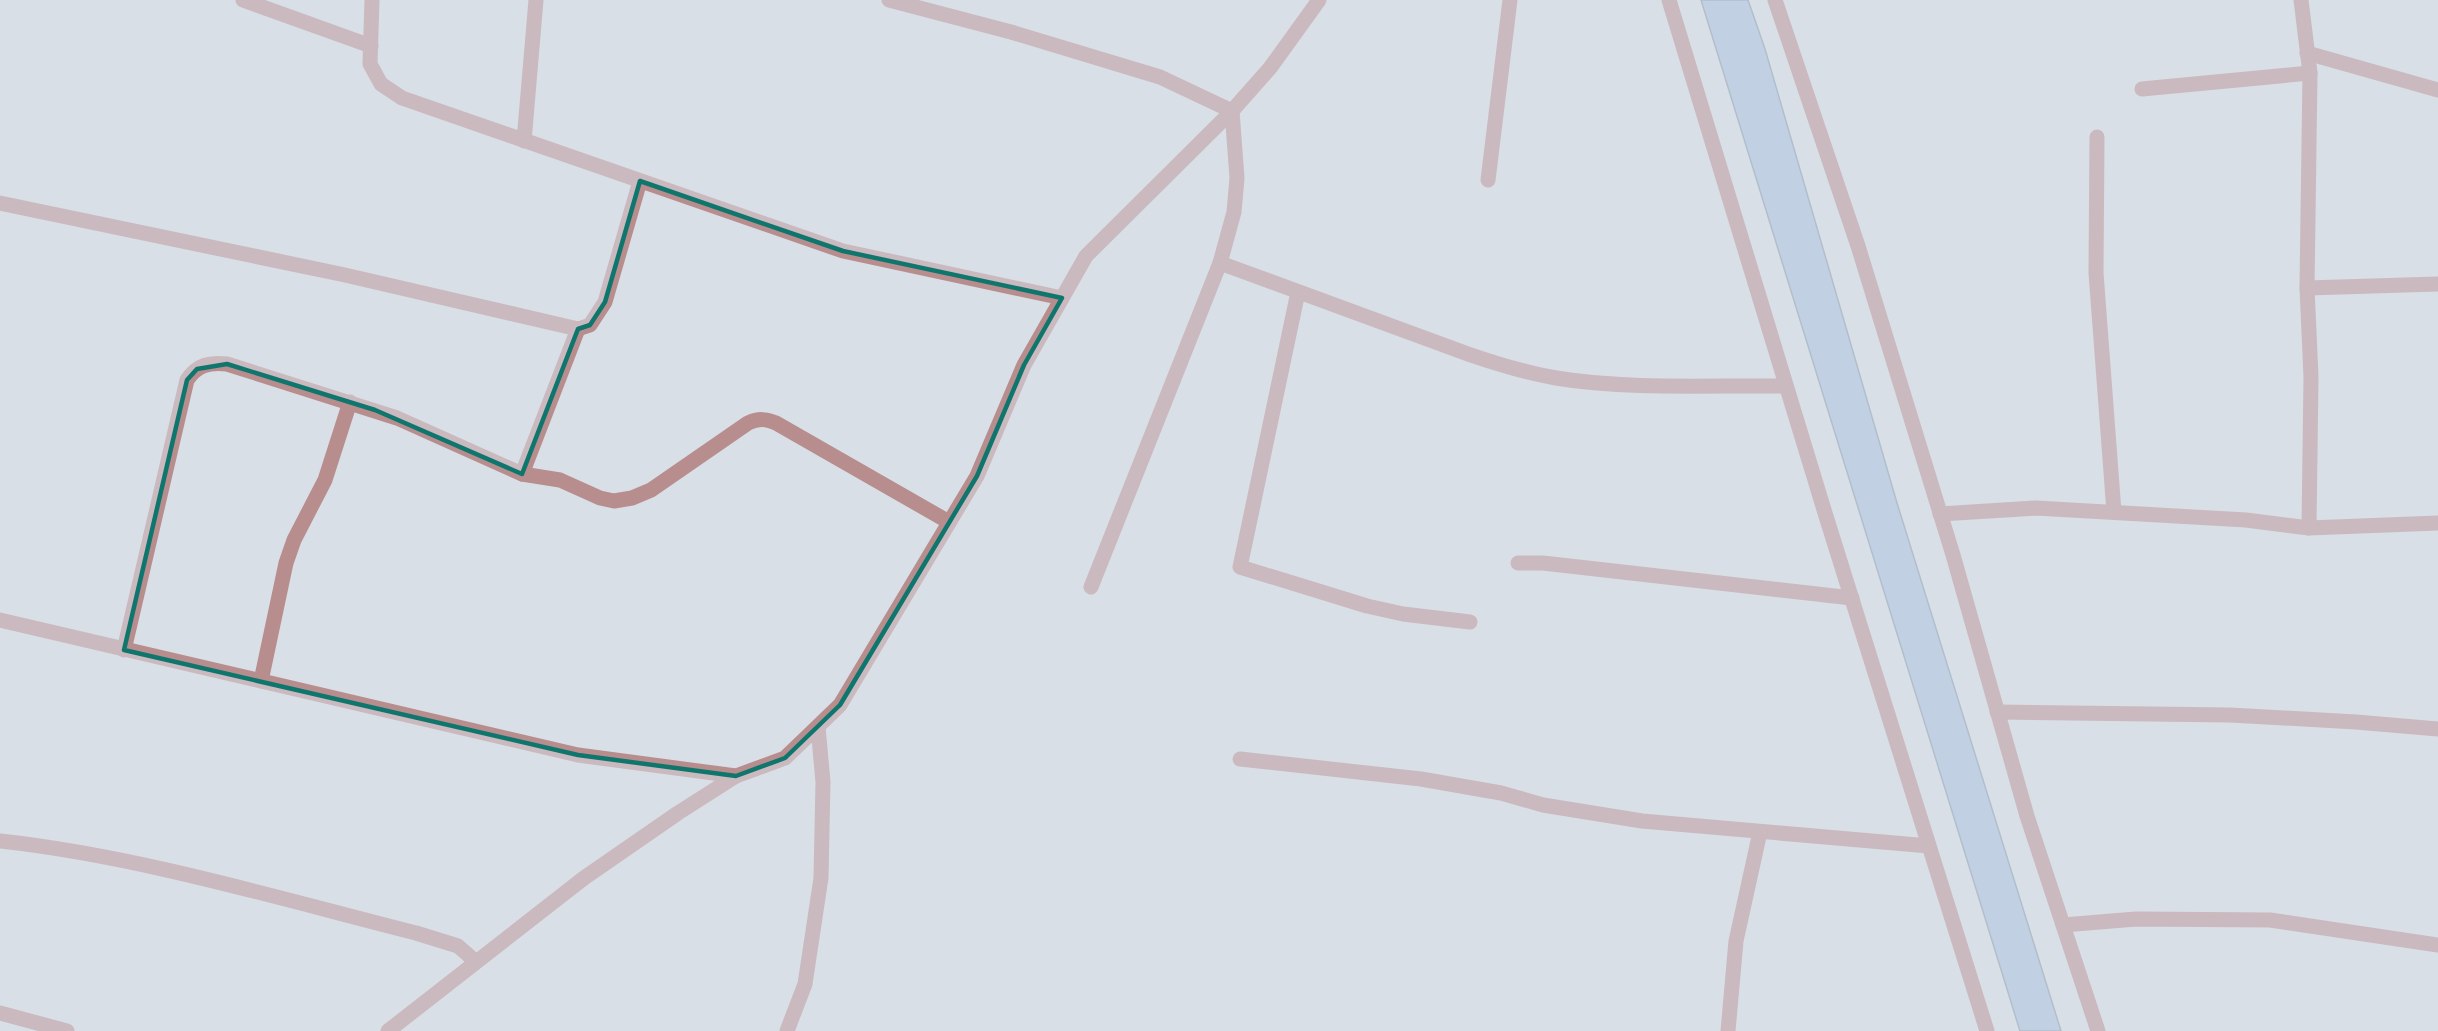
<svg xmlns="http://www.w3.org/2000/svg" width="2438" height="1031" viewBox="0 0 2438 1031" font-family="Cabin,sans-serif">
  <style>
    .water { fill: #a4c0e0; stroke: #8297ae; stroke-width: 1.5 }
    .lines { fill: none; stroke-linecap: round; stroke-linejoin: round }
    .minor { stroke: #b88d8e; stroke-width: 15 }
    .marked { fill: none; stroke: #0f766e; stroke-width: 4.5; stroke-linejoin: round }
  </style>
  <rect width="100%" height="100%" fill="#d9dfe6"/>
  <!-- water -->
  <polygon class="water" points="1701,0 1748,0 1765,49 1897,503 2061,1031 2020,1031"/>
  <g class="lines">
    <!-- minor -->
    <g class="minor">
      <polyline points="243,0 371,46"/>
      <polyline points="372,0 370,64 381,84 402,98 843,251 1062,298"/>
      <polyline points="889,0 1011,32 1160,77 1232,111 1237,178 1234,212 1220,263 1091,587"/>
      <polyline points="1669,0 1825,513 1987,1031"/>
      <polyline points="1775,0 1858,246 1953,555 2027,816 2098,1031"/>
      <polyline points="2301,0 2310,73 2307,288 2311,377 2309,528"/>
      <polyline points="2307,53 2438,90"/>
      <polyline points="2142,89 2310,73"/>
      <polyline points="2097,137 2096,273 2114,512"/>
      <polyline points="524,141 536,0"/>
      <polyline points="1488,180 1510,0"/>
      <polyline points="0,203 345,275 578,329 590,325 605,302 640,181"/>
      <path d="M1220,263L1468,354C1497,364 1526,373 1556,378C1629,390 1712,385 1786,386"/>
      <polyline points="2307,288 2438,284"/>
      <polyline points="1298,292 1240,567 1367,606 1403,614 1470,622"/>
      <polyline points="522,474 578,329"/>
      <polyline points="1940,514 2036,508 2246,520 2309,528 2438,523"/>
      <polyline points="1518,563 1543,563 1852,598"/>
      <polyline points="0,620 578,755 736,776"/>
      <path d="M124,650L187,380C197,365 209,362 227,364L397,418L522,474L560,480L600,498L614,501L632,498L651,490L748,423C759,418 766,419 776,423L949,522"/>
      <polyline points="261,681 286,563 294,540 325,480 350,402"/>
      <polyline points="1997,712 2230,715 2356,722 2438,729"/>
      <polyline points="1240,759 1421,779 1501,793 1543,805 1642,821 1929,846"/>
      <path d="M0,841C138,856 281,899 416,933L458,946L476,962"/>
      <polyline points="2063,925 2136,919 2270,920 2438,945"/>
      <polyline points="0,1013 67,1031"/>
      <polyline points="388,1031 584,878 678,813 736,776 785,758 840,705 977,476 1024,365 1086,256 1232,111 1270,68 1319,0"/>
      <polyline points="787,1031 805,984 821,878 823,782 818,727"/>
      <polyline points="1728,1031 1736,941 1760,832"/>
    </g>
  </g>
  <!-- marked area -->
  <path d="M0 0H2438V1031H0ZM640,181L843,251L1062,298L1024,365L977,476L840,705L785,758L736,776L578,755L124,650L187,380L197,369L227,364L375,410L522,474L578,329L590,325L605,302Z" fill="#d9dfe6" fill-opacity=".55" fill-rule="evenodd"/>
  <path class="marked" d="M640,181L843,251L1062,298L1024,365L977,476L840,705L785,758L736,776L578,755L124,650L187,380L197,369L227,364L375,410L522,474L578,329L590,325L605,302Z"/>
</svg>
